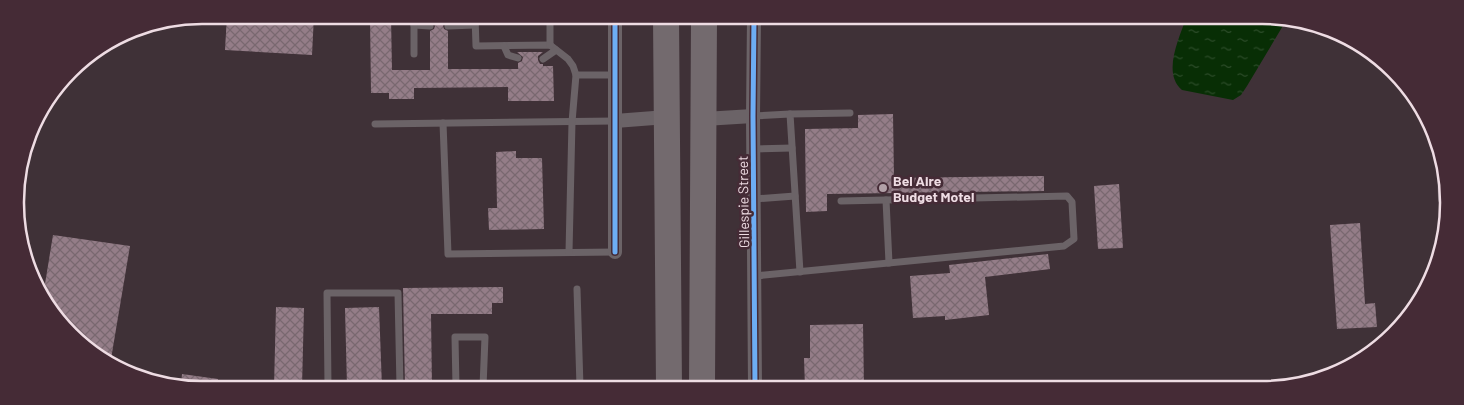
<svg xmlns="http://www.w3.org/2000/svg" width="1464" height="405" viewBox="0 0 1464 405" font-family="Barlow,sans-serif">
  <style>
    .water { fill: url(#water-ripples) }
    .building { fill: url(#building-cross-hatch) }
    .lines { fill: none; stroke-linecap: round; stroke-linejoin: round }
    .lane { stroke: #6b6367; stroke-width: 7 }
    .street { stroke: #6b6367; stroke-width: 14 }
    .highway { stroke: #736a6e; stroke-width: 26 }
    .cycleway-casing { stroke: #452b36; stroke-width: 8 }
    .cycleway { stroke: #6dadf4; stroke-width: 5 }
    .poi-dot { fill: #b1a0a7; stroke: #452b36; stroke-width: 2 }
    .labels { text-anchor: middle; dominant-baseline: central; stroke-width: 5; stroke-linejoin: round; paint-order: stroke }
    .poi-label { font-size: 14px; font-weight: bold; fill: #eedce3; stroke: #452b36; text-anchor: start }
    .street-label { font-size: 14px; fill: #eedce3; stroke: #452b36 }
    .rim { fill: none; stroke: #eedce3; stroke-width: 2.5 }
  </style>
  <defs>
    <pattern id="water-ripples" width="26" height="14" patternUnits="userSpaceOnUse" patternTransform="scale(1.25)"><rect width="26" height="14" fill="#082e05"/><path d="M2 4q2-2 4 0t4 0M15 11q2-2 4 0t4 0" fill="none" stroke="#2c4c29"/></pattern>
    <pattern id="building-cross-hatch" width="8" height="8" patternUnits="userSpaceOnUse" patternTransform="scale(1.25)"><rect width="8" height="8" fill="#947d88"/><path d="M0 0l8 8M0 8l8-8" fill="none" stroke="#796870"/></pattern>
  </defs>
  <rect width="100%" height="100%" fill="#3f3137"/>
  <!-- water -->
  <path class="water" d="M1186,18L1287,19L1247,86L1241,95L1233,100L1182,90C1162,73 1179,39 1186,18Z"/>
  <!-- building -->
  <g class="building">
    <polygon points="227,15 314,15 312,55 225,50"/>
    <polygon points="370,16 391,16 392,70 430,70 430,31 434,29 435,26 433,22 430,21 430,16 448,16 448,21 445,22 443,26 444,29 448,31 448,69 518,69 518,63 522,61 523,57 517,52 543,52 538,56 538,60 540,64 543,64 543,66 553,66 554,101 508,101 508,87 414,88 414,99 389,99 389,93 371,93"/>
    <polygon points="893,114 894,178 1044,176 1044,191 827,194 827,211 806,212 805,129 858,128 858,115"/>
    <polygon points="516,151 516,158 542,158 544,229 489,230 488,208 497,208 496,152"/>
    <polygon points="1119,184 1123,248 1098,249 1094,186"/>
    <polygon points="1360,223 1365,304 1375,303 1377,327 1337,329 1330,225"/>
    <polygon points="53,235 130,246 110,365 54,317 43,296"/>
    <polygon points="1048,254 1050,269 985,277 989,315 945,320 945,316 913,318 910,276 950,273 949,265"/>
    <polygon points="503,287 503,303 492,303 492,314 431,314 432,387 405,387 403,288"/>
    <polygon points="276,307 304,308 302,387 274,387"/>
    <polygon points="379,307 382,387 347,387 345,308"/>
    <polygon points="863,324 864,388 805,388 804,358 810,358 810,325"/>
    <polygon points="182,374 218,379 217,387 181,386"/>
  </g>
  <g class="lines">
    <!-- lane -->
    <g class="lane">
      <polyline points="475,16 476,46 550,45 568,59 573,66 576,75 615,75"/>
      <polyline points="550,16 550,45"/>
      <polyline points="414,25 430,26"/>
      <polyline points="448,26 475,25"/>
      <polyline points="504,46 508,55 518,58"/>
      <polyline points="414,54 414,16"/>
      <polyline points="543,59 556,50"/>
      <polyline points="753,116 790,114"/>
      <polyline points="443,123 448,254 615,252"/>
      <polyline points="375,124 615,121"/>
      <polyline points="753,149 792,148"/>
      <polyline points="754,199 795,196"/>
      <polyline points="886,200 889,263"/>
      <polyline points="569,252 572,122 576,75"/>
      <polyline points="800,272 790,114 850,113"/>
      <polyline points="755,276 1064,246 1074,239 1072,202 1067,196 841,201"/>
      <polyline points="577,289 580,387"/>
      <polyline points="328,387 327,293 398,293 400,387"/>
      <polyline points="456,387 455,337 485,337 483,387"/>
    </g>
    <!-- street -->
    <g class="street">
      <polyline points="754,17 753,116 755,387"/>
      <polyline points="704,119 753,116"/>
      <polyline points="615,121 667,117"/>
      <polyline points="1444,161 1445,199"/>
      <polyline points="615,252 615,16"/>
    </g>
    <!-- highway -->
    <g class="highway">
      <polyline points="666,17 669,387"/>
      <polyline points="702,387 704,17"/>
    </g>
    <!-- cycleway casing -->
    <g class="cycleway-casing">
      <g id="cycleway">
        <polyline points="754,17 753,116 755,387"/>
        <polyline points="615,252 615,16"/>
      </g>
    </g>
    <!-- cycleway -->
    <use href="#cycleway" class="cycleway"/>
  </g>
  <!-- markers -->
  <circle class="poi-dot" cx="883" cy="188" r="5"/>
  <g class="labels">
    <!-- poi labels -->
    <g class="poi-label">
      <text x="893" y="180">Bel Aire<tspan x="893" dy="16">Budget Motel</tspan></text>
    </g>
    <!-- street labels -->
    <g class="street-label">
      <text transform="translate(743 202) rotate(-91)">Gillespie Street</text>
    </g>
  </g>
  <!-- crop -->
  <path d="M0 0H1464V405H0ZM202 24H1262A178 178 0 0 1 1440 202V203A178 178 0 0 1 1262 381H202A178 178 0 0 1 24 203V202A178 178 0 0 1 202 24Z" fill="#452b36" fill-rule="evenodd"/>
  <path class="rim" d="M202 24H1262A178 178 0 0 1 1440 202V203A178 178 0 0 1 1262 381H202A178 178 0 0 1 24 203V202A178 178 0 0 1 202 24Z"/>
</svg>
